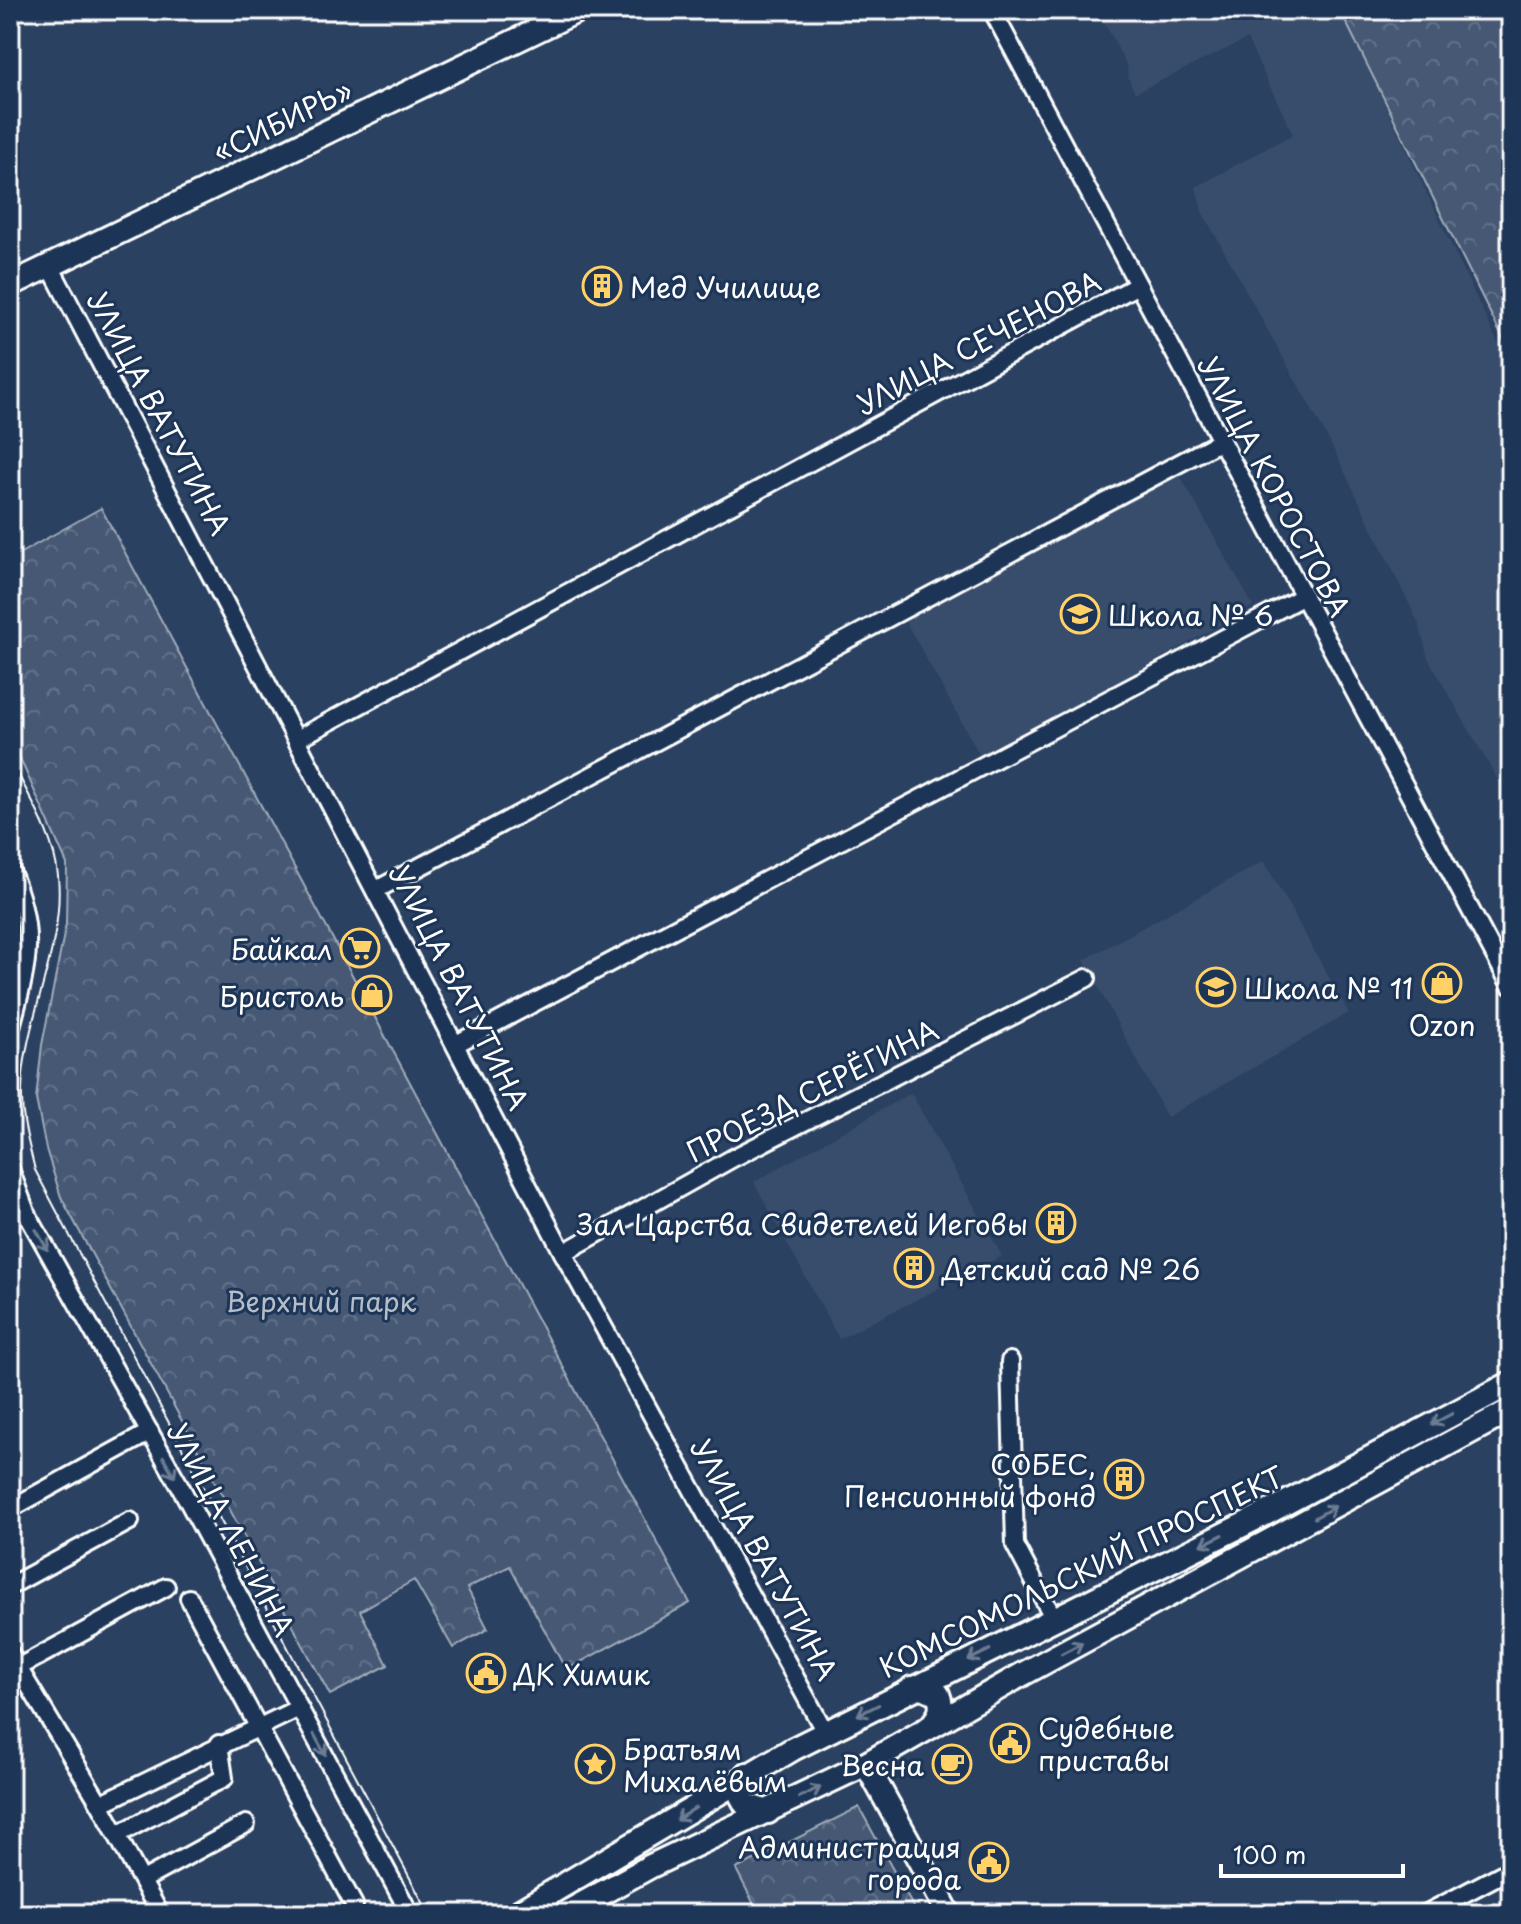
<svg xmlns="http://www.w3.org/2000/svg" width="1521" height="1924" viewBox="0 0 1521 1924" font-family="'Playpen Sans',sans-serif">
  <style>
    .built { fill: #394e6c }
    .forest { fill: url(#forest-crowns); stroke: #a2acba; stroke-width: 2 }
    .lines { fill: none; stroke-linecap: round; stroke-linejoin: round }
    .minor-casing { stroke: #fff; stroke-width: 22 }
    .major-casing { stroke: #fff; stroke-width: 28 }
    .minor { stroke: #1d3557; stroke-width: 16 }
    .major { stroke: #1d3557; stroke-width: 22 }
    .tram { stroke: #fff; stroke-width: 2 }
    .oneway { stroke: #6c7c92 }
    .labels { text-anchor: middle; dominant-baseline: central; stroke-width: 6; stroke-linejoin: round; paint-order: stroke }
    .street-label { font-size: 28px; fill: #fff; stroke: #1d3557 }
    .poi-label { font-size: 28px; fill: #fff; stroke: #1d3557; text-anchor: start }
    .park-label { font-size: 28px; fill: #b5bdc8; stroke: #1d3557 }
  </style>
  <defs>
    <pattern id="forest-crowns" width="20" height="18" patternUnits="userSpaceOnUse" patternTransform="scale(2)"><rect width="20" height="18" fill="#465975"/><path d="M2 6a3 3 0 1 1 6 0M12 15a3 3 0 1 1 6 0" fill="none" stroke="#62728a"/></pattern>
  </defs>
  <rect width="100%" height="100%" fill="#2a4161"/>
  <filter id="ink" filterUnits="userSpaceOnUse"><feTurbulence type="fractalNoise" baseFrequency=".0125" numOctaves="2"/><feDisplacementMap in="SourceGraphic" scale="16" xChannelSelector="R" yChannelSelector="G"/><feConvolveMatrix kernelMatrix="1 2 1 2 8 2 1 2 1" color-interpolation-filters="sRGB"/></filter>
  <g filter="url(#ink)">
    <!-- built -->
    <g class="built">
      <polygon points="1098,10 1340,10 1511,371 1511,803 1428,658 1419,624 1332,446 1202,211 1196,187 1293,134 1247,39 1135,93 1128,77 1127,66"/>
      <polygon points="1179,474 1253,606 982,759 906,622"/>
      <polygon points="1264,861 1349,1013 1167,1117 1084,960"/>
      <polygon points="911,1093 1002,1256 839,1339 754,1182"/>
    </g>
    <!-- forest -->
    <g class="forest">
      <polygon points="1340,10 1511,10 1511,355"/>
      <polygon points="101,508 690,1603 566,1670 510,1566 467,1588 488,1629 453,1648 414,1580 360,1611 388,1665 330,1695 61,1197 46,1149 36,1099 42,1045 66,924 67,864 10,736 10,614 17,609 10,596 10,559"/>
      <polygon points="859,1807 917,1914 759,1914 736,1869"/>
    </g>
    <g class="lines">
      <!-- minor casing -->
      <g class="minor-casing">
        <g id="minor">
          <polyline points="992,10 1511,986"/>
          <polyline points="50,266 563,1253 825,1732"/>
          <polyline points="297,739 1138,285"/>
          <path d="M10,869C38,934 27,966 10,1031"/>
          <polyline points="376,890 1221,441"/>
          <polyline points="456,1044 1304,596"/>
          <polyline points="10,1169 26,1212 181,1488 410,1914"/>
          <polyline points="563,1253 733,1158 1087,978"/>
          <polyline points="1010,1361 1015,1545 1053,1617"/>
          <polyline points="10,1509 150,1432"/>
          <polyline points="10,1586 130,1521"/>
          <polyline points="189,1598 354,1905"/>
          <polyline points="10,1654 100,1804 160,1914"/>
          <polyline points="19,1667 166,1587"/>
          <polyline points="100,1804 299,1708"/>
          <polyline points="117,1835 224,1778 219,1744"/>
          <polyline points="143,1880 246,1824"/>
          <polyline points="1425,1914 1511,1869"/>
        </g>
      </g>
      <!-- major casing -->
      <g class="major-casing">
        <g id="major">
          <polyline points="10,285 579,10"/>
          <path d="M912,1688L923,1687L938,1694C944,1709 940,1715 930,1727"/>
          <polyline points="866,1764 949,1914"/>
          <polyline points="747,1774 741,1796 746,1805 768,1812"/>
          <polyline points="515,1914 793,1749 1265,1514 1511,1383"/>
          <polyline points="564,1914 651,1866 866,1764 1023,1674 1511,1410"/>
        </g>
      </g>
      <!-- minor -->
      <use href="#minor" class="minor"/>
      <!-- major -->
      <use href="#major" class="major"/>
      <!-- tram -->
      <path class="tram" d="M10,758C28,796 54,834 58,876C65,949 23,1020 22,1092C21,1119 29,1144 35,1170L429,1914"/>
    </g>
    <!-- one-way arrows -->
    <defs><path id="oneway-shaft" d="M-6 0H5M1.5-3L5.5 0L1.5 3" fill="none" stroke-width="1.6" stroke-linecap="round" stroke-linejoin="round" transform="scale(2)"/></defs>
    <g class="oneway">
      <use href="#oneway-shaft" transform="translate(42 1240) rotate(60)"/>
      <use href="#oneway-shaft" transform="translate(1442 1419) rotate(152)"/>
      <use href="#oneway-shaft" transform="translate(169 1467) rotate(61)"/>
      <use href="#oneway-shaft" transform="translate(1325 1512) rotate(-29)"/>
      <use href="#oneway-shaft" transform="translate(1212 1540) rotate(154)"/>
      <use href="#oneway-shaft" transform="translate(1072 1648) rotate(-28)"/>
      <use href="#oneway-shaft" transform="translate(979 1655) rotate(154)"/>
      <use href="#oneway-shaft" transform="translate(868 1710) rotate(153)"/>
      <use href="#oneway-shaft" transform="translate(320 1745) rotate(61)"/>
      <use href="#oneway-shaft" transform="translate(810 1792) rotate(-26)"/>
      <use href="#oneway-shaft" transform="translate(686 1814) rotate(147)"/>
    </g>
  </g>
  <!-- icons -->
  <defs>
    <g id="building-ring" transform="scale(2)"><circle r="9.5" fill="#1d3557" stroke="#ffd166" stroke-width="1.5"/><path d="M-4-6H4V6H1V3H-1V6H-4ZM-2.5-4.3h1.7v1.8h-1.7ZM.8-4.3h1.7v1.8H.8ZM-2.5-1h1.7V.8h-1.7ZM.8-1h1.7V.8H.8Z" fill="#ffd166"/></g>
    <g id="school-ring" transform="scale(2)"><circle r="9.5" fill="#1d3557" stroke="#ffd166" stroke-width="1.5"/><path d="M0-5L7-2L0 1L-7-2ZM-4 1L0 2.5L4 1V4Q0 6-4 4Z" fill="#ffd166"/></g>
    <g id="supermarket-ring" transform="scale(2)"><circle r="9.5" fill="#1d3557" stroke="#ffd166" stroke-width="1.5"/><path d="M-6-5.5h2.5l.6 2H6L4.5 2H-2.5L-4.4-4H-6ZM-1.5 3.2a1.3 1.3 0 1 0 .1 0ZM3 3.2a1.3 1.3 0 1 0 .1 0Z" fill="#ffd166"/></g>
    <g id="shop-ring" transform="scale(2)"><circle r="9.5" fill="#1d3557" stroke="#ffd166" stroke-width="1.5"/><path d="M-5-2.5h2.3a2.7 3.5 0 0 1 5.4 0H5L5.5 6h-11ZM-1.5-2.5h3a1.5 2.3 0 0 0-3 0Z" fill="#ffd166"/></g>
    <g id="civic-ring" transform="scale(2)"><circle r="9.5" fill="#1d3557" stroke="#ffd166" stroke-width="1.5"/><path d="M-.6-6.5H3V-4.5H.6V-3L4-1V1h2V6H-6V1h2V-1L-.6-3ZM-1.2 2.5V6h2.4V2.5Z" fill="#ffd166"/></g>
    <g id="sight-ring" transform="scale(2)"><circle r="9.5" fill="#1d3557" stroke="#ffd166" stroke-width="1.5"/><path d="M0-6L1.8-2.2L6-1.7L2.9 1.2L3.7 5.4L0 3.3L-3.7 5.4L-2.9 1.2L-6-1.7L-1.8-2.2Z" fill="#ffd166"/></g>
    <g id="cafe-ring" transform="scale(2)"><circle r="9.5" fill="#1d3557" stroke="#ffd166" stroke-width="1.5"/><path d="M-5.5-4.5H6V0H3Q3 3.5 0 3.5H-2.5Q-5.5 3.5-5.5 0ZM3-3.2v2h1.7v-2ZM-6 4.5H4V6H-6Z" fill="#ffd166"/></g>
  </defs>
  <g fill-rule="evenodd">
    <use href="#building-ring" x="602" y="286"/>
    <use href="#school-ring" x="1080" y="614"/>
    <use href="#supermarket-ring" x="360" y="948"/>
    <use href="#shop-ring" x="1442" y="983"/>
    <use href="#school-ring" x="1216" y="987"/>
    <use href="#shop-ring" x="372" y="995"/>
    <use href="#building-ring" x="1056" y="1223"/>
    <use href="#building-ring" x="914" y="1268"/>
    <use href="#building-ring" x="1124" y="1479"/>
    <use href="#civic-ring" x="486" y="1673"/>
    <use href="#civic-ring" x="1010" y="1743"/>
    <use href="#sight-ring" x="595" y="1764"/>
    <use href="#cafe-ring" x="952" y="1764"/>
    <use href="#civic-ring" x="989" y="1862"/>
  </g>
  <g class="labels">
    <!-- street labels -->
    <g class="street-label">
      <text transform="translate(282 120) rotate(-26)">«СИБИРЬ»</text>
      <text transform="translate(978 342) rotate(-28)">УЛИЦА СЕЧЕНОВА</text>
      <text transform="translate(160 413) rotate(62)">УЛИЦА ВАТУТИНА</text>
      <text transform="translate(1275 486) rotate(62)">УЛИЦА КОРОСТОВА</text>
      <text transform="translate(460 987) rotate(63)">УЛИЦА ВАТУТИНА</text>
      <text transform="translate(812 1090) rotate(-27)">ПРОЕЗД СЕРЁГИНА</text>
      <text transform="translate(232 1529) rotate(62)">УЛИЦА ЛЕНИНА</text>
      <text transform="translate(765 1559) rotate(61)">УЛИЦА ВАТУТИНА</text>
      <text transform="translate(1081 1571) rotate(-26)">КОМСОМОЛЬСКИЙ ПРОСПЕКТ</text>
    </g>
    <!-- poi labels -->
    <g class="poi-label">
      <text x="630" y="286">Мед Училище</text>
      <text x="1108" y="614">Школа № 6</text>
      <text x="332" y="948" text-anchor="end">Байкал</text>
      <text x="1244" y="987">Школа № 11</text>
      <text x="344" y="995" text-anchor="end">Бристоль</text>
      <text x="1442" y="1024" text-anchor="middle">Ozon</text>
      <text x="1028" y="1223" text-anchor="end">Зал Царства Свидетелей Иеговы</text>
      <text x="942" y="1268">Детский сад № 26</text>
      <text x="1096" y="1463" text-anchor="end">СОБЕС,<tspan x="1096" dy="32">Пенсионный фонд</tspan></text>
      <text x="514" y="1673">ДК Химик</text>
      <text x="1038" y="1727">Судебные<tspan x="1038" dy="32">приставы</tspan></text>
      <text x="623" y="1748">Братьям<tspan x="623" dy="32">Михалёвым</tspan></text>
      <text x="924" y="1764" text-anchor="end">Весна</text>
      <text x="961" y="1846" text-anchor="end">Администрация<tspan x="961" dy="32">города</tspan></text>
    </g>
    <!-- park labels -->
    <g class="park-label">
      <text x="321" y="1300">Верхний парк</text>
    </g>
  </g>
  <!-- margin -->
  <rect width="1521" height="1924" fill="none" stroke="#1d3557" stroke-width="40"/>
  <rect x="20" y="20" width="1481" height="1884" fill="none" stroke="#fff" stroke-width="3" filter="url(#ink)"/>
  <!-- scale -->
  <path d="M1221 1864v12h182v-12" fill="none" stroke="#ffffff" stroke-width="4"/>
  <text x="1233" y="1864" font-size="24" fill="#ffffff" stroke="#1d3557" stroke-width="6" paint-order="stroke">100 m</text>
</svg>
